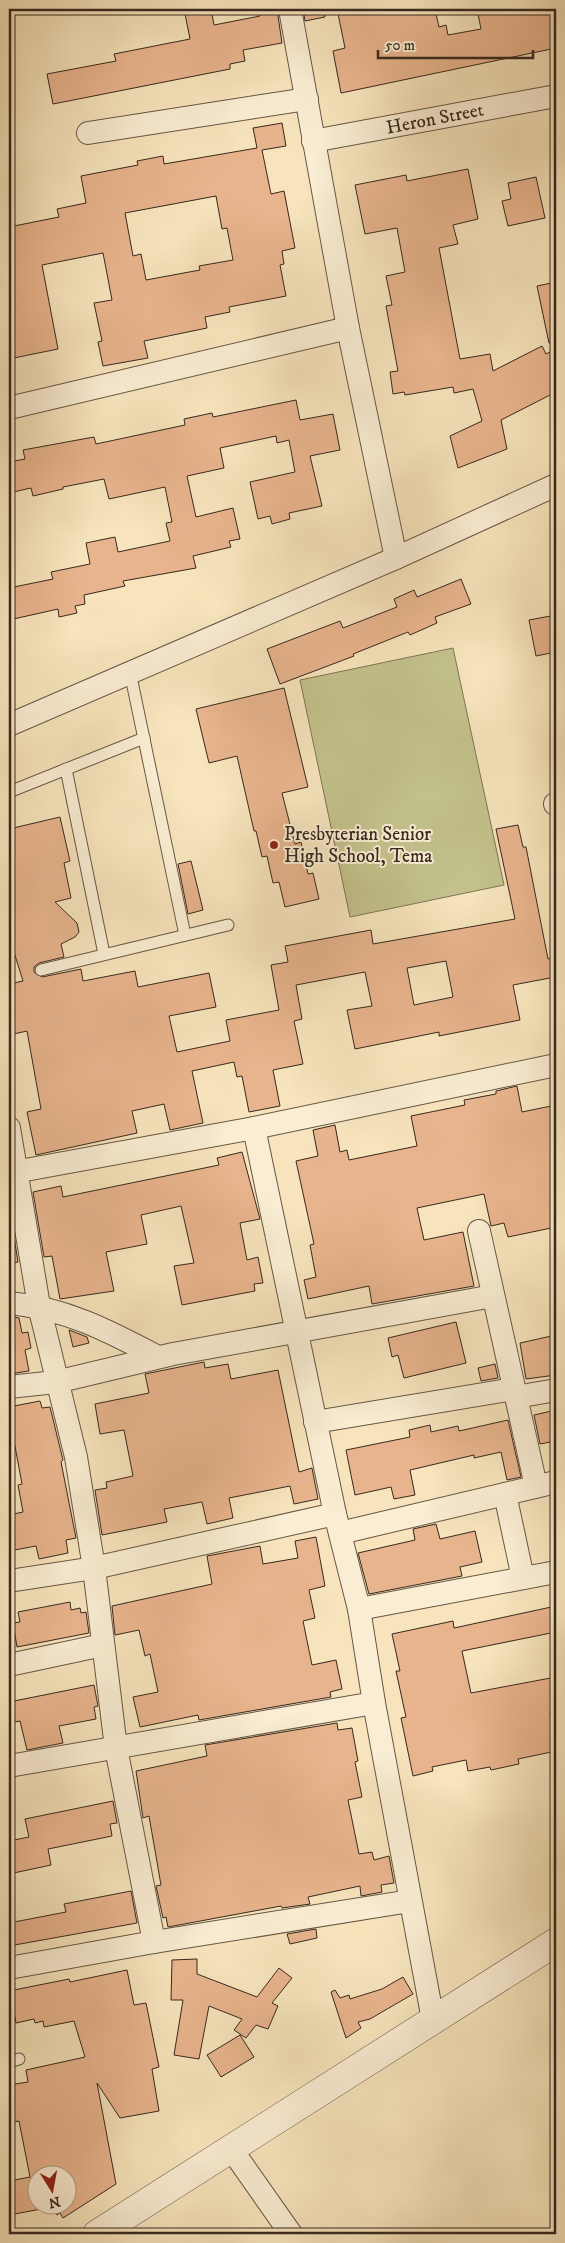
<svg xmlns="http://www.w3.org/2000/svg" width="565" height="2243" viewBox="0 0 565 2243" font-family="'IM FELL DW Pica',serif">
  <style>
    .green { fill: #c3c28c; stroke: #7d7556 }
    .building { fill: #e8b48d; stroke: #37281f; fill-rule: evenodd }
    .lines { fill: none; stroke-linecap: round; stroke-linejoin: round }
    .service-casing { stroke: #675746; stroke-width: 13 }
    .minor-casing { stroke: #675746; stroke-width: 24 }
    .tertiary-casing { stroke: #675746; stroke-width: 29 }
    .service { stroke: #faedd3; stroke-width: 11 }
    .minor { stroke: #faedd3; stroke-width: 22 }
    .tertiary { stroke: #faedd3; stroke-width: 28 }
    .poi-dot { fill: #8f2418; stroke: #faedd3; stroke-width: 2 }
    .labels { text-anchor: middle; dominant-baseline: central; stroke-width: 4; stroke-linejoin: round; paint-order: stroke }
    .street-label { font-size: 19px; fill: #37281f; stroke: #faedd3 }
    .poi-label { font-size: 19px; fill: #37281f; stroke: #faedd3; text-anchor: start }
  </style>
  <rect width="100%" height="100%" fill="#f7e4bc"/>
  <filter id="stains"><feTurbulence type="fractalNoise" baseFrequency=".004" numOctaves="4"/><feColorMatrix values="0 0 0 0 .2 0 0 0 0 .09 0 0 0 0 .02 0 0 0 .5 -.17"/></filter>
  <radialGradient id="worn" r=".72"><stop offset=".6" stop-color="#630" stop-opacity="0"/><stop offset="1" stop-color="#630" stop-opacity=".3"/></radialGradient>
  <!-- green -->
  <polygon class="green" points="453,648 504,885 350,917 300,680"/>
  <!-- building -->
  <g class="building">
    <polygon points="184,9 211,9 214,25 260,16 258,9 277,9 282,43 243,50 245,61 230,64 230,69 53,104 47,74 116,61 114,54 190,39"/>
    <polygon points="303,9 324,9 325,17 305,21"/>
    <polygon points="337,9 435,9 439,27 446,25 448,35 481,29 477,9 556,9 556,48 341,93 333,51 345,48"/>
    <path d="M282,123L286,146L262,150L271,194L284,191L295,248L282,251L284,264L280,265L286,296L229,307L230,312L205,317L207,328L144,341L148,358L103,366L98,342L102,341L94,303L112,300L103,253L42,265L58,349L9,359V227L59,217L57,209L86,203L81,176L138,165L137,161L163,156L164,164L257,148L253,128ZM216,196L222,229L227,228L233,260L199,266L200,270L146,280L141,254L133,256L125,213Z"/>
    <polygon points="468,169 478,219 453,225 458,244 439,248 460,359 490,354 493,371 542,346 546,354 556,349 556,392 501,420 507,449 458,468 450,436 482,421 473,389 454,393 453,387 405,395 404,392 393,394 390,372 398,371 386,306 392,305 386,276 405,272 397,228 365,234 355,185 406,175 407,181"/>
    <polygon points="536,177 545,218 508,226 502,201 511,199 508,183"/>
    <polygon points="556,282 556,342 549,343 537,286"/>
    <polygon points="296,400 300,420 333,414 340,450 310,456 322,506 289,513 290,519 272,524 270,516 258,519 250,482 295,472 289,440 277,443 276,436 220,448 224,468 187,476 196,517 233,508 240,539 229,541 231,547 193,556 196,568 123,581 125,586 84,595 85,604 75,606 77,613 59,617 58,609 9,620 9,588 53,579 51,572 90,564 86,543 115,537 118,552 170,541 166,523 172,522 165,487 109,499 104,479 63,487 63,489 33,496 31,488 9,493 9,462 25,459 23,450 94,437 96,444 185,425 184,419 212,413 213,417"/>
    <polygon points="461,579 471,604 435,617 437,623 410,635 408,632 353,654 354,656 280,684 267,649 340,621 343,628 397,607 394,599 414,590 417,597"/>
    <polygon points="556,615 556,652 536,656 529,620"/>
    <polygon points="284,688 308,787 282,793 295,844 301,842 308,874 313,873 319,899 285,907 279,882 273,883 267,856 262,857 256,831 254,831 237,756 209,763 196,709"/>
    <path d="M60,817L70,861L64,863L71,898L55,902L77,923L79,932L75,937L61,944L64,957L39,963L34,967V972L42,977L81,969L83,981L135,971L138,987L209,973L216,1007L169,1016L177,1052L230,1041L226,1020L279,1010L271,965L288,962L285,946L371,930L373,944L515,919L496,829L518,825L523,847H526L548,959L552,958L555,977L513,985L520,1020L439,1036V1032L355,1049L347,1010L372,1006L365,972L296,985L302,1019L294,1021L303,1064L273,1070L280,1106L249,1112L242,1076L237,1077L234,1062L192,1071L203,1123L170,1130L164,1104L132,1111L137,1133L36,1155L27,1112L41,1109L27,1031L9,1035V984L23,981L14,952H9V829ZM446,961L453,997L414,1005L407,968Z"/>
    <polygon points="191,861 203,910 188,914 178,864"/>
    <polygon points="517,1086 522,1112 556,1105 556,1227 508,1237 504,1223 491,1226 484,1194 417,1208 424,1240 463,1232 474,1286 372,1304 369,1286 308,1299 304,1280 316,1277 310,1245 314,1244 296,1161 318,1156 313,1130 335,1125 340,1152 347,1150 349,1160 417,1146 411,1116 465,1105 464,1100 496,1094 496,1091"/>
    <polygon points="242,1152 260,1219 240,1223 247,1260 258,1257 263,1283 254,1284 255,1291 182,1305 174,1266 194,1263 181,1206 141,1215 147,1244 106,1252 114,1291 60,1299 52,1256 44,1257 33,1192 61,1186 63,1197 219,1165 217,1158"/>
    <polygon points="9,1205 18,1262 9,1264"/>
    <polygon points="9,1316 19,1318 22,1333 28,1332 31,1348 25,1350 29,1371 9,1374"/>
    <polygon points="456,1322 466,1363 404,1378 398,1355 392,1357 388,1338"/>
    <polygon points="69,1330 87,1337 89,1343 73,1347"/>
    <polygon points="556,1335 556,1375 526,1379 520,1343"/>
    <polygon points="204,1362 205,1368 228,1364 231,1379 278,1370 299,1472 312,1468 318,1499 294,1504 290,1486 229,1498 233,1518 207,1524 202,1502 164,1509 167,1522 102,1535 95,1490 107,1488 106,1482 133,1476 124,1430 100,1434 95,1404 149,1393 145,1374"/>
    <polygon points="495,1364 498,1378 481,1381 478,1368"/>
    <polygon points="40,1401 42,1408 50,1407 63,1460 61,1462 76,1538 66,1540 68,1553 39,1559 36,1546 9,1551 9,1515 23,1512 18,1485 22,1484 14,1441 9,1442 9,1407"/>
    <polygon points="556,1410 556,1441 540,1444 534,1415"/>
    <polygon points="508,1420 521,1477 507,1480 501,1452 474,1458 474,1455 410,1470 415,1495 394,1499 391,1487 355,1495 346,1450 410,1437 409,1430 430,1425 431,1432 458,1426 459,1431"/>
    <polygon points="436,1524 440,1539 475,1531 482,1562 460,1567 462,1576 369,1594 358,1553 415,1540 413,1529"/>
    <polygon points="316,1537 325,1586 309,1590 315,1618 303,1621 312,1665 336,1660 342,1689 330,1692 331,1697 199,1720 198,1715 140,1727 133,1697 158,1692 150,1654 145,1656 139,1630 115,1635 112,1606 212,1584 207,1556 260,1546 263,1564 298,1558 295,1541"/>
    <polygon points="70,1602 71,1610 80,1608 81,1613 86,1612 89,1633 17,1647 13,1623 20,1622 18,1612"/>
    <polygon points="556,1606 556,1632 462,1651 471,1693 556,1677 556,1711 550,1712 556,1751 518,1759 519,1764 491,1770 490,1767 468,1771 466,1760 432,1767 433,1771 413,1776 401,1718 406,1717 396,1671 400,1671 392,1634 453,1621 454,1628"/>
    <polygon points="94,1685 98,1706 94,1707 96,1719 59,1726 63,1743 27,1750 20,1721 9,1723 9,1702"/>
    <polygon points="337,1723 338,1730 352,1728 358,1761 355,1762 362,1797 348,1800 359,1854 372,1852 374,1860 389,1856 394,1883 381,1885 382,1892 361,1896 360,1886 308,1897 310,1904 282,1908 281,1906 168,1927 166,1917 163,1918 156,1886 161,1885 149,1816 143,1818 136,1771 207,1756 205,1745"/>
    <polygon points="113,1801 117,1823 110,1824 112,1836 48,1849 51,1865 9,1874 9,1841 29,1837 25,1819"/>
    <polygon points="131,1891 137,1923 9,1946 9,1923 66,1912 64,1904"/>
    <polygon points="316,1929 317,1938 290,1944 287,1934"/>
    <polygon points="197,1959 197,1974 257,1997 279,1968 292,1978 272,2003 278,2006 268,2029 256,2025 246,2038 234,2030 242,2019 209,2006 199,2059 174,2055 183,2000 171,2000 172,1960"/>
    <path d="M127,1970L134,2005L146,2003L159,2067L152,2069L159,2111L120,2118L97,2083L116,2184L63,2218L60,2213L57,2215L52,2207L9,2215V2181L30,2177L19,2121L9,2123V2085L28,2082L26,2070L85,2057L74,2021L44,2027L43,2021L35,2023L34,2019L16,2023L14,2012L9,2013V1991L69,1979L70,1982ZM38,2176H68V2206H38Z"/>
    <polygon points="403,1977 413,1994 370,2019 358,2022 361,2028 346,2038 331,1992 335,1990 340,1998 349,1995 350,1999 382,1989"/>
    <polygon points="240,2035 254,2057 221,2077 207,2055"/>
  </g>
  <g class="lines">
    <!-- service casing -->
    <g class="service-casing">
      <g id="service">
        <polyline points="130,672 185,935"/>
        <polyline points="66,769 104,954"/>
        <polyline points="9,792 144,738"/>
        <polyline points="41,970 228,925"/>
        <polyline points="9,2062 19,2059"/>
      </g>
    </g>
    <!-- minor casing -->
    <g class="minor-casing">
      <g id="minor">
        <polyline points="290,9 348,328 396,558"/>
        <polyline points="88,133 307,99"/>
        <polyline points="313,141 556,96"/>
        <polyline points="9,408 348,328"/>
        <polyline points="9,725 396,558 556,485"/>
        <polyline points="555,804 556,804"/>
        <polyline points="9,1128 39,1306 76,1457 94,1568 116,1748 154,1942"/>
        <polyline points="9,1173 254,1128"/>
        <polyline points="479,1231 536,1486"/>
        <path d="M9,1303C65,1308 109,1331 158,1357"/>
        <polyline points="9,1387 56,1382 173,1354 493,1296"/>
        <polyline points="516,1397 556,1390"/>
        <polyline points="315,1422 514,1389"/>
        <polyline points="505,1494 523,1578"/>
        <polyline points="340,1533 556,1482"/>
        <polyline points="9,1581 94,1568 335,1514"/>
        <polyline points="359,1609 556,1572"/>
        <polyline points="9,1665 103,1645"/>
        <polyline points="9,1766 374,1703"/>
        <polyline points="9,1968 154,1942 410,1901"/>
        <polyline points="433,2020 374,1703 359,1609 335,1514 254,1128 556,1065"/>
        <polyline points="232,2150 291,2234"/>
      </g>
    </g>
    <!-- tertiary casing -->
    <g class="tertiary-casing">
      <polyline id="tertiary" points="97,2234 556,1942"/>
    </g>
    <!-- service -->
    <use href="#service" class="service"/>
    <!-- minor -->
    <use href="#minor" class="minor"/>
    <!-- tertiary -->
    <use href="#tertiary" class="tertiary"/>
  </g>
  <!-- markers -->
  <circle class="poi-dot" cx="274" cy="845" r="5"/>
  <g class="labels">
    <!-- street labels -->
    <g class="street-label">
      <text transform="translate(435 119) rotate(-11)">Heron Street</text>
    </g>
    <!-- poi labels -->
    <g class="poi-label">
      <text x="284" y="834">Presbyterian Senior<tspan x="284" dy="22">High School, Tema</tspan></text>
    </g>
  </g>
  <!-- margin -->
  <rect width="565" height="2243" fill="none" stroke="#f7e4bc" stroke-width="30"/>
  <rect x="10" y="10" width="545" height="2223" fill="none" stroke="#37281f" stroke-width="2.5"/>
  <rect x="15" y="15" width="535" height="2213" fill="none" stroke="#37281f"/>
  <!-- north arrow -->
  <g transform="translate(52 2190) rotate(169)"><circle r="24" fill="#faedd3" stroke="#ac9e8b"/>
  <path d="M0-4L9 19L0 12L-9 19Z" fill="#8f2418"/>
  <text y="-8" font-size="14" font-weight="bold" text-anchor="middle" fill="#37281f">N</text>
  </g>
  <!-- scale -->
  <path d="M378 50v8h155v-8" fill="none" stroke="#37281f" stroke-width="2.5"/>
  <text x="385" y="50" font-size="15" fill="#37281f" stroke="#faedd3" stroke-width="4" paint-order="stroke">50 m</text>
  <rect width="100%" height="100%" filter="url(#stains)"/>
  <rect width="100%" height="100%" fill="url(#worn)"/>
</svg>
